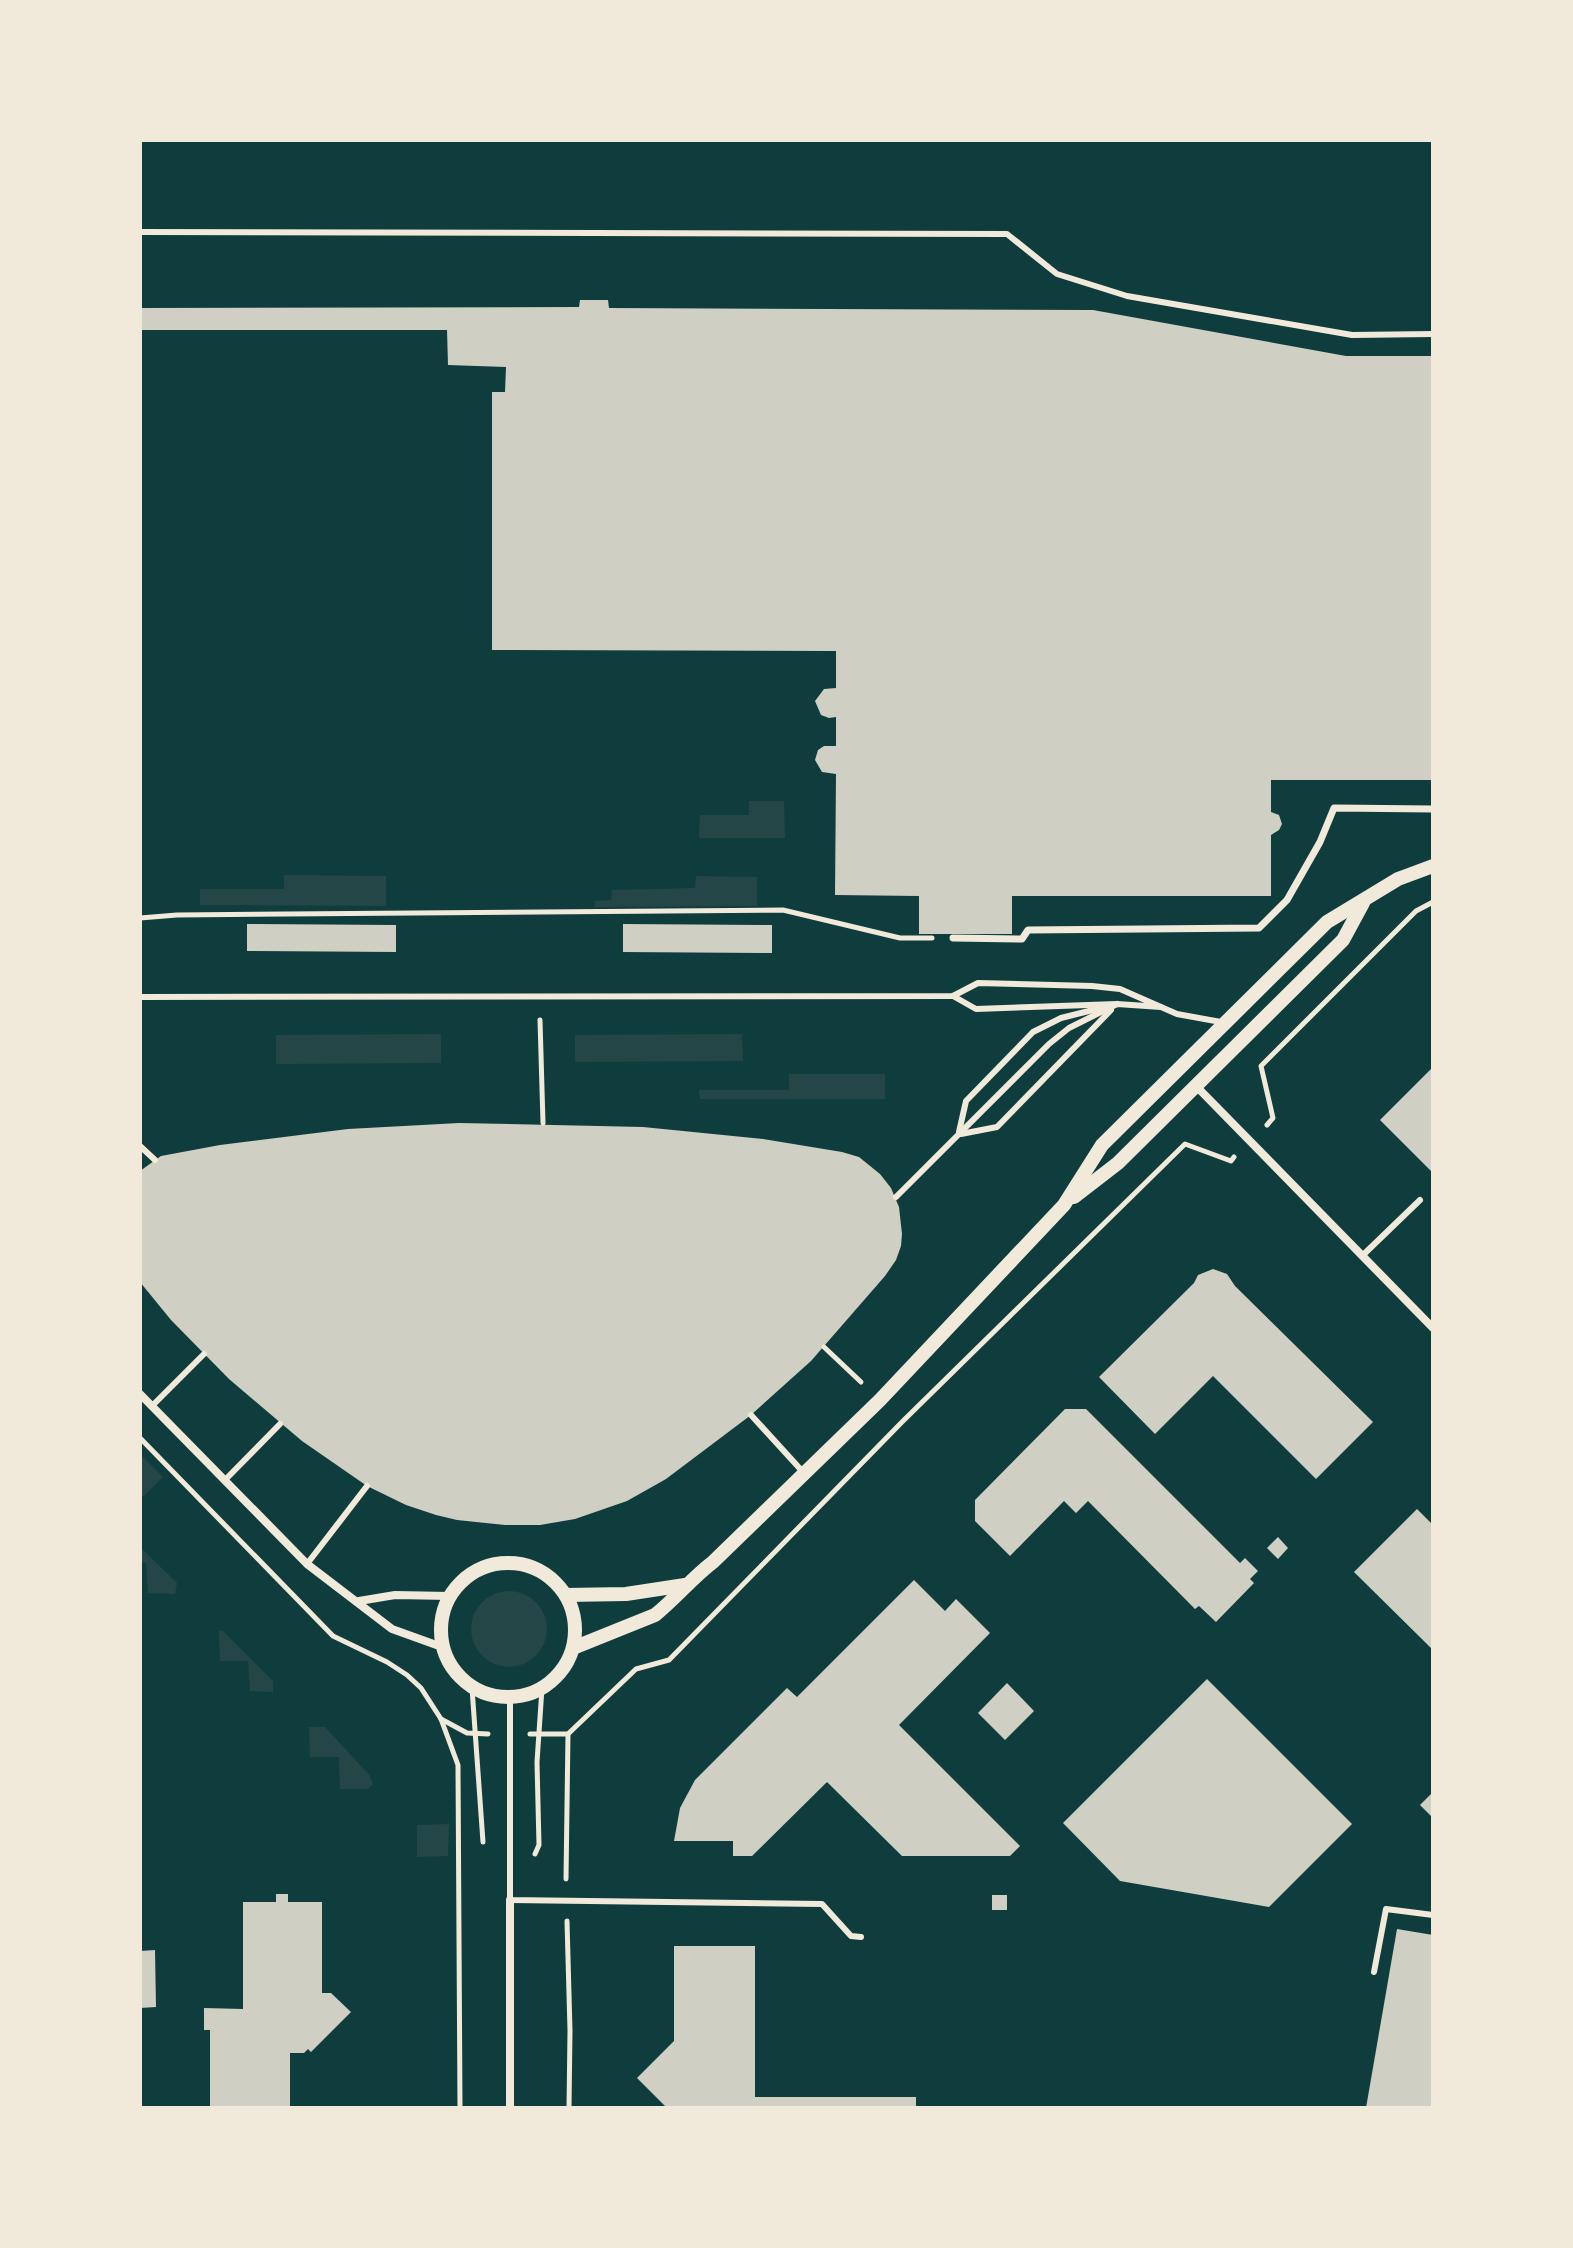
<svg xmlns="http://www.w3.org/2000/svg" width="1573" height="2248" viewBox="0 0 1573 2248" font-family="Raleway,sans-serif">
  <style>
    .green { fill: #244646 }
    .building { fill: #cfcfc3 }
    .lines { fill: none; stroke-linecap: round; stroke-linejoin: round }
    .path { stroke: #f1e9da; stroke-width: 5 }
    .service { stroke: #f1e9da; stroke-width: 6 }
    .pedestrian { stroke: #f1e9da; stroke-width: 7 }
    .minor { stroke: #f1e9da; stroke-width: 8 }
    .tertiary { stroke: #f1e9da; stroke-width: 14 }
  </style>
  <rect width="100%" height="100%" fill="#0f3d3e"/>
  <!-- green -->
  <g class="green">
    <polygon points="749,801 784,801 785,838 699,838 700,815 749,815"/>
    <polygon points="284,875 386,876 386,906 200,905 200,889 284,889"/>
    <polygon points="696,876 757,877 757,906 594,907 595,901 611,900 612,890 695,888"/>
    <polygon points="441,1034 441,1063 276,1064 276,1035"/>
    <polygon points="742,1034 743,1061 575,1062 575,1035"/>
    <polygon points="789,1074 885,1074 885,1099 700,1099 699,1090 789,1090"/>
    <polygon points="140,1454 163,1477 144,1496 140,1496"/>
    <polygon points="140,1547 177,1583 175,1594 148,1593 146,1563 140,1563"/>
    <circle cx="509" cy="1629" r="38"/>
    <polygon points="219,1631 223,1631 273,1681 273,1692 250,1691 248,1661 220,1661"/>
    <polygon points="309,1727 325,1727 370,1776 373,1784 368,1789 340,1789 339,1757 310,1757"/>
    <polygon points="449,1824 448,1856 417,1857 417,1825"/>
  </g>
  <!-- building -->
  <g class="building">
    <polygon points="580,300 608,300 609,308 1093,310 1346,356 1433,356 1433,780 1271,780 1271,812 1279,815 1282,824 1279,830 1271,835 1271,896 1012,896 1012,934 919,934 919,896 835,895 836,774 822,772 815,760 818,750 824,746 836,746 836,717 829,718 821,715 815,701 824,689 836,688 836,651 492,650 492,392 505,392 506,367 448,365 447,330 140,330 140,308 579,307"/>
    <polygon points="247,924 396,925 396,952 247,951"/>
    <polygon points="623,924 772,925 772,953 623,952"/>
    <polygon points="1433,1067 1433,1173 1380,1120"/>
    <polygon points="459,1123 643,1127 763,1139 842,1152 859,1157 880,1174 891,1188 899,1207 902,1234 901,1246 896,1260 885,1276 811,1361 751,1415 666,1479 627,1501 575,1519 540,1525 505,1525 457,1520 436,1515 406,1505 367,1486 302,1441 229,1379 171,1320 140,1282 140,1171 161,1156 220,1145 348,1129"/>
    <polygon points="1213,1269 1227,1274 1235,1286 1373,1422 1316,1479 1213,1376 1155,1434 1099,1377 1194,1283 1198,1275"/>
    <polygon points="1065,1409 1086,1409 1240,1563 1245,1558 1258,1571 1250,1579 1254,1583 1216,1622 1199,1606 1195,1609 1088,1501 1076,1513 1064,1501 1010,1556 975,1521 975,1500"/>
    <polygon points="1417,1509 1433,1525 1433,1650 1354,1572"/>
    <polygon points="1278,1537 1288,1548 1278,1559 1267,1548"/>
    <polygon points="914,1580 945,1611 956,1599 990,1633 899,1725 1020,1846 1010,1856 902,1856 827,1782 752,1856 733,1856 733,1841 674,1841 680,1808 695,1780 787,1688 797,1697"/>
    <polygon points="1207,1679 1352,1824 1269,1907 1120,1881 1063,1823"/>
    <polygon points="1007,1683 1034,1711 1005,1740 978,1713"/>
    <polygon points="1433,1792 1433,1818 1420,1805"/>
    <polygon points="276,1894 288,1894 288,1902 322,1902 322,1993 331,1993 351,2012 311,2052 308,2049 304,2053 290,2053 290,2108 210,2108 210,2030 204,2030 204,2008 243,2009 243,1902 276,1902"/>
    <rect x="992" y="1895" width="15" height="15"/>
    <polygon points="1397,1929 1433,1935 1433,2108 1366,2108"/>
    <polygon points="674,1946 755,1946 755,2097 916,2097 916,2108 667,2108 637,2078 674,2041"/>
    <polygon points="155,1950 156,2007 140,2008 140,1951"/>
  </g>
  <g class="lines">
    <!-- path -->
    <g class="path">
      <polyline points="140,918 177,915 783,910 900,938 932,938"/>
      <polyline points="540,1020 543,1123"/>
      <polyline points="1267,1125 1273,1118 1261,1066 1416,911 1433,902"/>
      <polyline points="824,1347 861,1382"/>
      <polyline points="140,1438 333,1636 387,1662 407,1675 421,1688 441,1719 458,1765 460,2108"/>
      <polyline points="472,1688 483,1842"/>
      <polyline points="441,1719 467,1733 488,1734"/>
      <polyline points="530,1734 568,1734 636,1669 669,1660 903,1421 1185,1144 1231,1161 1234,1157"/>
      <polyline points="535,1854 539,1845 537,1762 542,1688"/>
      <polyline points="566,1879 568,1734"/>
      <polyline points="567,1921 570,2031 569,2108"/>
    </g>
    <!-- service -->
    <g class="service">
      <polyline points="140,232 1007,234 1057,274 1127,296 1352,335 1433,334"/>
      <polyline points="953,996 976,1009 1117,1004 1161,1007 1177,1014 1221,1022"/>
      <polyline points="140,997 953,996 978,983 1092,986 1120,989 1161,1007"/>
      <polyline points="959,1132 966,1101 1033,1032 1061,1018 1101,1008"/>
      <polyline points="961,1134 997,1127 1111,1010"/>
      <polyline points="140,1146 155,1160"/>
      <polyline points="896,1197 1049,1044 1069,1028 1117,1004"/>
      <polyline points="1362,1256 1420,1200"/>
      <polyline points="152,1406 204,1354"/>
      <polyline points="751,1415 803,1472"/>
      <polyline points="225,1480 280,1424"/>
      <polyline points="307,1564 367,1486"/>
      <polyline points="510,1698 510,1900 822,1904 851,1936 861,1937"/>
      <polyline points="1374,1972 1386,1909 1433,1915"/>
    </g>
    <!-- pedestrian -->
    <polyline class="pedestrian" points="953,938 1022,939 1028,930 1259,928 1287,900 1320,842 1334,808 1433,809"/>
    <!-- minor -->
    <g class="minor">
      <polyline points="1197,1087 1433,1328"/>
      <polyline points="140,1394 307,1564 392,1629 442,1647"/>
      <polyline points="359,1601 395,1595 450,1596"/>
      <polyline points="510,2108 510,1900"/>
    </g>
    <!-- tertiary -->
    <g class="tertiary">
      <polyline points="1074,1197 1118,1163 1343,940 1363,903"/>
      <circle cx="508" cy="1630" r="67"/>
      <polyline points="566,1595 626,1594 685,1585"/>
      <path d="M573,1648L655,1615C675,1599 692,1578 713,1562L880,1400L1064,1205L1102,1145L1327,922L1398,879L1433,866"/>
    </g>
  </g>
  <!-- border -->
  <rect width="1573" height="2248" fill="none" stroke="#f1e9da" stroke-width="284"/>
</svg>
